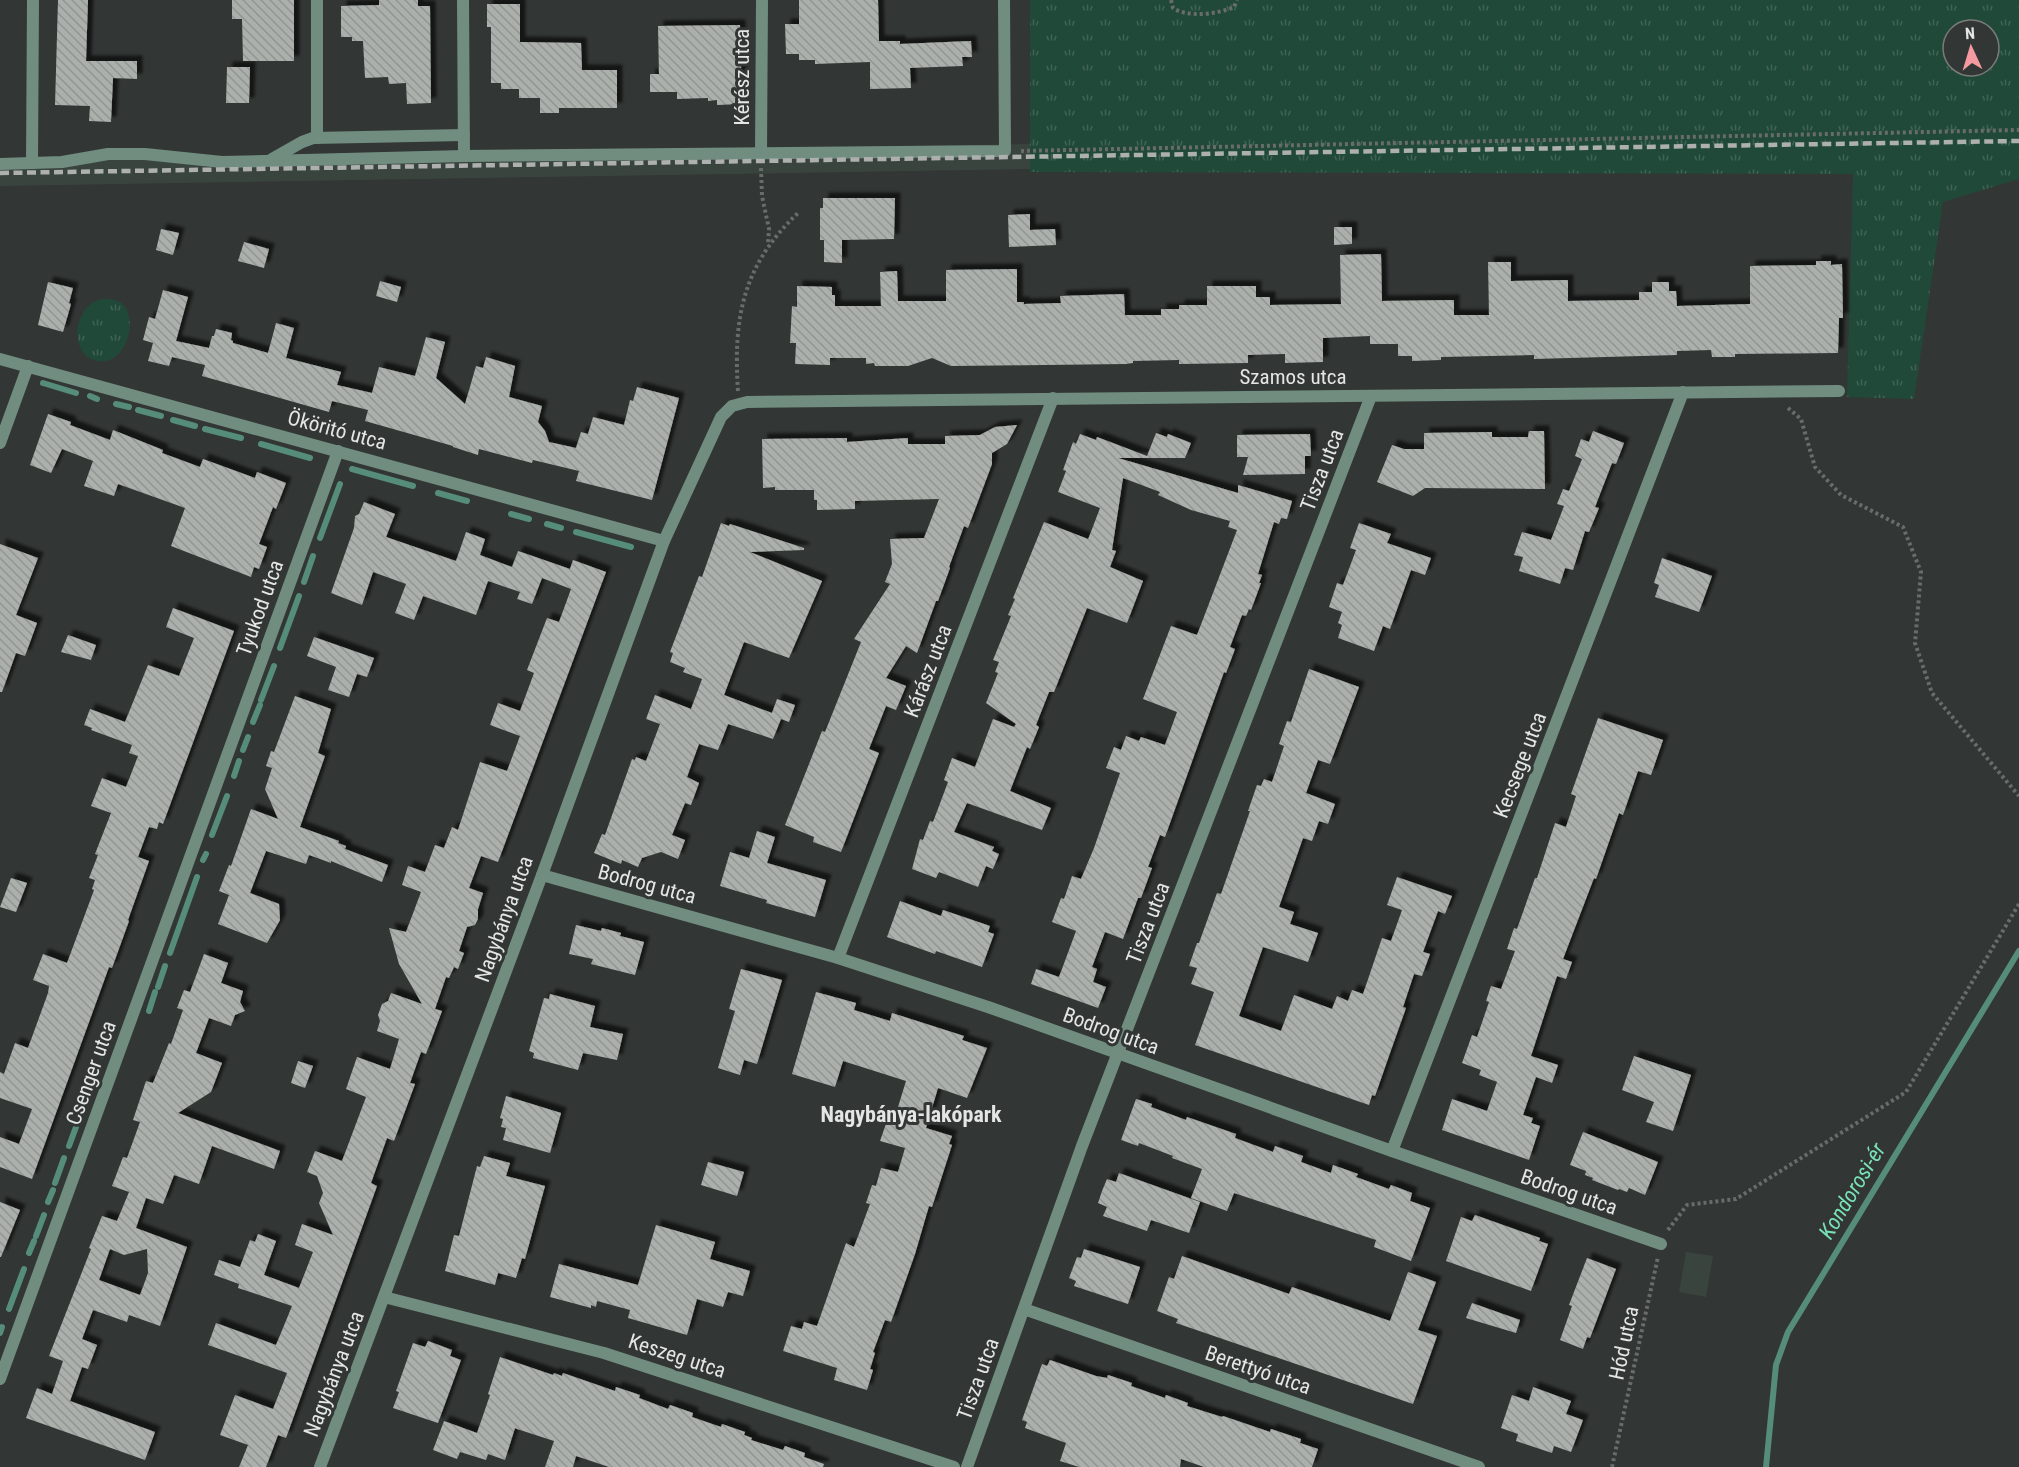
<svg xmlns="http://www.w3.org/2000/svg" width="2019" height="1467" viewBox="0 0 2019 1467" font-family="'Roboto Condensed',sans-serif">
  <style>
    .built { fill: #3a443f }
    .grass { fill: url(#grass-tufts); fill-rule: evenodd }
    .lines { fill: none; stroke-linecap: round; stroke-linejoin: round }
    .stream { stroke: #558c7a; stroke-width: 6 }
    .building { fill: url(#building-back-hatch); fill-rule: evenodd; filter: url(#shadow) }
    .path { stroke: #686c6a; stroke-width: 4; stroke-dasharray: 3 3; stroke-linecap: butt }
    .street { stroke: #708d80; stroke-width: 12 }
    .rail { stroke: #adb0af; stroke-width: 4.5; stroke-dasharray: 9 4.5; stroke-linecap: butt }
    .labels { text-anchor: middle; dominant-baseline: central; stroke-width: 6; stroke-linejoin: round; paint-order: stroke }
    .street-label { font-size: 21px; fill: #e3e6e5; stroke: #323634 }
    .neighbourhood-label { font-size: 22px; font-weight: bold; fill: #e3e6e5; stroke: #323634 }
    .water-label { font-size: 22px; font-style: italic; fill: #78e1b7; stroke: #323634 }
  </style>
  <defs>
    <pattern id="grass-tufts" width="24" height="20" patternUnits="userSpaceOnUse" patternTransform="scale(1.5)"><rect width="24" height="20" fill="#204939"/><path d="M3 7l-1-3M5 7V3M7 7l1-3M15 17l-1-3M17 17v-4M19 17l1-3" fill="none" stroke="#406356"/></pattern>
    <pattern id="building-back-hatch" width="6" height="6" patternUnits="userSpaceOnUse" patternTransform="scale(1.5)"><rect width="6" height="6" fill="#abb0ad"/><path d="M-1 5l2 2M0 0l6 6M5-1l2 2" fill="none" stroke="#919593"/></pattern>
    <filter id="shadow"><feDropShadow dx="5.5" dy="-5.5" stdDeviation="1.5" flood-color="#0009"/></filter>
  </defs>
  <rect width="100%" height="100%" fill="#323634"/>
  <!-- built -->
  <g class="built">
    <polygon points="1031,144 1031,169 0,186 0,160"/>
    <polygon points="1686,1252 1713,1256 1706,1297 1679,1292"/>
  </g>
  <!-- grass -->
  <g class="grass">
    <path d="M1030,0H2019V179L1943,202L1914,399L1847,397L1853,174L1030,172ZM1953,30H1989V66H1953Z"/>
    <path d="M101,299C107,299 114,299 120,302C140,315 128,370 94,360C87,358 81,352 79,344C74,325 82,305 101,299Z"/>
  </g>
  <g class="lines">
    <!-- stream -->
    <g class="stream">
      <polyline points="43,383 76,393"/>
      <polyline points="90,396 97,399"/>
      <polyline points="116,404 129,407"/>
      <polyline points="138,410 161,416"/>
      <polyline points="173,420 195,426"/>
      <polyline points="205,429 241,438"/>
      <polyline points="261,444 310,458"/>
      <polyline points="352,469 413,486"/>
      <polyline points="438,493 467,501"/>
      <polyline points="511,514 529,519"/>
      <polyline points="547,524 561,528"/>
      <polyline points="576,532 631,547"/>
      <polyline points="320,538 340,484"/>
      <polyline points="304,582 313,556"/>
      <polyline points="280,648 299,596"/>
      <polyline points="261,700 274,666"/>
      <polyline points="253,722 260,705"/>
      <polyline points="243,750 248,737"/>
      <polyline points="234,776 239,761"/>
      <polyline points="212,835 227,796"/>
      <polyline points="203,860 206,854"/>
      <polyline points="170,953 197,877"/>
      <polyline points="158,987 165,966"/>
      <polyline points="149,1011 155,992"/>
      <polyline points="102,1056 111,1030"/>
      <polyline points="94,1078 96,1072"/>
      <polyline points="78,1121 85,1102"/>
      <polyline points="69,1146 76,1127"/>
      <polyline points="55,1183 64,1158"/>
      <polyline points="48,1202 53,1190"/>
      <polyline points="36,1236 44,1215"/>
      <polyline points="29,1253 34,1241"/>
      <polyline points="9,1309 24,1269"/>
      <polyline points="0,1333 2,1327"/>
      <polyline points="1766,1467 1776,1365 1788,1332 2019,951"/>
    </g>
  </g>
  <!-- building -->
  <g class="building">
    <polygon points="58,0 88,0 86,61 137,61 137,79 113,78 111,122 89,121 90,106 55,105"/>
    <polygon points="232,0 294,0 294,61 243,61 242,19 232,19"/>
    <polygon points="379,0 418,0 418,6 430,6 431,103 407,104 406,83 389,84 388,77 365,78 363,41 352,41 352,37 341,37 341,6 379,5"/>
    <polygon points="799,0 878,0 879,41 900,41 900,44 971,41 972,57 962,57 963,66 910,68 911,88 870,89 870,62 815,64 815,60 799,60 799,54 786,54 785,24 799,24"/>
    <polygon points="487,4 520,4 520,42 581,43 582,70 617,70 617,108 559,108 559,113 540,113 540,98 519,98 519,89 501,89 501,83 491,83 491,27 487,27"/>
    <polygon points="740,25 742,104 717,105 717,100 708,101 708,98 677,99 677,92 650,92 650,74 659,74 658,26"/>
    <polygon points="227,67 250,67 249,103 226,103"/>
    <polygon points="823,198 895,198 894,239 842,240 842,263 824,262 824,240 820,240 820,208 823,208"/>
    <polygon points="1030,214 1030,230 1055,229 1056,245 1009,247 1008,215"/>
    <polygon points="1334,227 1352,227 1352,244 1334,245"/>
    <polygon points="161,229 179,233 173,255 156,250"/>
    <polygon points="244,242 269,249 264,268 238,261"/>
    <polygon points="1381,254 1382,301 1454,300 1454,315 1489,315 1488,262 1511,262 1511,281 1568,280 1568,301 1639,300 1639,292 1652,292 1652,282 1669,282 1669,291 1676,291 1677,306 1750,304 1750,266 1816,265 1816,261 1831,261 1831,265 1842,264 1843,318 1839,318 1838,353 1735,354 1735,357 1712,357 1711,350 1677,351 1677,355 1534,359 1534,355 1441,357 1441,360 1412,361 1412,356 1398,356 1398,344 1370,344 1370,336 1323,338 1323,362 1285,363 1285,354 1248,355 1248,363 1179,364 1179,360 1133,361 1133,363 1126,364 951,366 932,358 908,366 875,366 874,363 866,364 866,358 830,358 830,365 795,364 796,343 790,343 792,306 797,307 797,286 832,287 832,295 835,295 835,306 881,306 880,272 897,271 898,301 946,301 946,270 1017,269 1017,302 1024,302 1024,304 1061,303 1060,296 1124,294 1125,315 1161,315 1161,309 1179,309 1179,305 1207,305 1207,286 1256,286 1256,297 1270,297 1270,305 1341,304 1340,255"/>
    <polygon points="380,281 401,287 397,302 376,296"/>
    <polygon points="48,282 73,288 69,303 71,304 63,332 38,325"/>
    <polygon points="163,290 188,297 176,341 209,348 212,336 214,336 216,329 232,333 231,340 233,341 233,343 268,353 276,323 294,328 286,358 341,372 337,385 372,393 379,367 415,376 426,337 445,342 436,378 465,404 476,366 483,368 486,357 515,366 509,397 542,406 538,422 545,431 549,442 576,448 581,432 588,434 593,417 624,425 630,400 633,401 637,387 679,398 652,500 576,481 579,471 533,460 532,463 479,449 478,455 453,447 453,446 365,421 368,410 332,401 329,412 202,376 205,365 172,357 169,366 148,361 153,343 143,340 149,317 155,319"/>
    <polygon points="48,414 71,422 70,425 110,440 113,430 163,450 162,453 200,467 203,459 255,478 257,472 286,483 276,509 273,507 259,544 267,547 259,569 254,567 251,577 171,546 185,508 118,484 114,496 84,486 93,461 62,449 51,473 30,465"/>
    <polygon points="1017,425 1007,444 992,453 992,464 968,528 964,526 949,567 950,568 938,601 936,601 917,653 906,646 886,678 906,686 896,710 886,706 869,749 879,753 841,852 813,842 814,837 785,825 822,731 825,732 861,642 854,639 890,584 885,582 892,564 890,539 924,538 939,499 855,501 855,509 817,510 817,500 814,500 814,490 775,490 775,487 763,488 762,439 847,438 847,442 908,438 908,444 945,444 945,436 980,435 995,427"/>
    <polygon points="1529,431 1544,431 1545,489 1425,488 1413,496 1377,482 1392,445 1404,449 1424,449 1424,433 1492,432 1492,437 1528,437"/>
    <polygon points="1593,431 1624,443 1616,464 1612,463 1595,507 1599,508 1589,532 1585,531 1573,570 1565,568 1560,584 1519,571 1523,557 1514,555 1522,532 1551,540 1564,506 1557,504 1563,489 1569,491 1582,459 1575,456 1581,439 1589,442"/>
    <polygon points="1156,433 1167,437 1168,434 1191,443 1185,458 1118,458 1238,493 1238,485 1292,501 1287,519 1281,518 1279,524 1274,522 1258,574 1262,575 1259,583 1261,583 1251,610 1249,609 1246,616 1242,615 1230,647 1235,649 1226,673 1224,672 1165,837 1160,835 1148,867 1152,868 1141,898 1138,898 1123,939 1105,932 1092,967 1097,969 1093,982 1106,987 1098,1008 1031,984 1036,969 1059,977 1076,931 1052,922 1061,898 1064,899 1072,876 1081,879 1094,848 1120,773 1106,768 1114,747 1121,750 1126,736 1139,741 1141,737 1165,745 1177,712 1143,699 1171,626 1197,635 1237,530 1228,527 1230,521 1191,510 1158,495 1160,492 1123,478 1112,550 1116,551 1110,567 1143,581 1127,623 1087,608 1054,692 1049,692 1036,725 1039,727 1030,749 1027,747 1010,791 1051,808 1042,830 967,803 954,832 994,847 992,851 999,854 993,869 986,866 978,887 939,872 936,878 912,869 920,839 923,840 930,821 933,822 948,782 944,780 952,758 975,767 993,719 1014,727 1016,724 986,703 998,673 995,672 999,662 993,660 1011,616 1008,615 1015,599 1013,598 1044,522 1088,539 1089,537 1100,508 1058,492 1066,471 1063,470 1073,442 1076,444 1080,434 1096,440 1097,437 1147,456"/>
    <polygon points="1310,434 1311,456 1305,456 1305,474 1243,475 1248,457 1237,457 1237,435"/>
    <polygon points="364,502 395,514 386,537 456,561 466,532 485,539 480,555 512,567 518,551 570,569 573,560 606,572 498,862 481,856 469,888 483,893 478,909 478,919 475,925 467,927 459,951 464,953 458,969 454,967 449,978 446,977 435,1009 442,1011 426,1054 421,1052 410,1083 415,1084 394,1141 387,1138 371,1183 377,1186 286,1438 278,1435 266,1467 239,1467 248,1445 220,1435 235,1395 273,1409 287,1373 208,1345 216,1323 276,1345 292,1306 238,1288 239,1284 214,1275 219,1260 240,1267 250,1240 255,1242 258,1234 276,1241 264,1275 299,1288 313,1252 295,1245 302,1224 333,1235 319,1203 323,1193 317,1176 307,1172 315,1151 342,1161 366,1097 346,1089 357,1057 390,1069 399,1039 377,1031 380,1021 378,1015 382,1004 388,1001 391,993 422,1004 399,964 389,928 406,932 421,892 402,885 408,866 425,872 435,845 444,848 452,827 458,830 480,762 507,771 520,736 490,725 498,703 520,711 534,673 527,670 547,618 559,622 571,589 542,578 532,604 517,599 520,592 488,581 476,615 423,596 414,620 395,613 406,584 373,572 362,605 331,593 354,528 355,516 359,514"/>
    <polygon points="721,523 729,526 730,524 804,548 804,550 750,552 822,581 789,658 744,642 724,695 772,713 777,699 795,705 789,722 781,719 773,739 728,724 718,750 699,744 687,777 699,783 691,805 685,803 672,835 685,840 678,859 661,852 642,858 638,867 622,860 621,864 594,853 602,834 605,835 632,759 635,760 636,757 646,761 660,724 646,719 655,695 691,709 702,679 683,672 685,668 670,662 673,653 670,652 699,576 702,577"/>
    <polygon points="1359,523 1391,534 1387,543 1431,558 1425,575 1411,570 1390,629 1383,626 1374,651 1338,638 1342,625 1338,623 1342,612 1329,607 1337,583 1343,585 1356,550 1350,548"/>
    <polygon points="0,544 38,558 16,615 37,623 25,656 16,653 2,692 0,692"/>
    <polygon points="1662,558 1712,576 1699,612 1655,597 1659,585 1654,583"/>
    <polygon points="173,608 234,631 163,824 159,822 157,829 149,827 138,857 149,861 128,920 129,921 112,968 109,967 32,1179 0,1167 0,1137 19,1144 32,1109 0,1098 0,1072 4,1074 15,1043 28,1048 48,993 49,986 33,980 43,954 67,963 94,890 92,889 95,880 89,878 98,855 95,854 111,813 91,806 102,778 126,787 138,756 129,753 132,745 91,730 92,728 84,725 90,709 125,722 148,665 179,676 194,638 166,627"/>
    <polygon points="68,635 96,645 91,660 61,652"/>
    <polygon points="314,637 374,658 367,677 357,674 349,697 328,690 336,667 307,656"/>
    <polygon points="1309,669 1359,687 1330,764 1318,760 1306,793 1335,804 1328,824 1319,821 1312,841 1303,838 1279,907 1294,912 1290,924 1318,933 1308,962 1263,947 1239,1016 1281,1031 1294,995 1332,1009 1337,996 1348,1001 1352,990 1363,994 1382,938 1391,941 1402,910 1387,905 1397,877 1452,896 1445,914 1438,911 1423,952 1430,954 1422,976 1414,974 1403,1007 1406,1008 1390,1053 1375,1096 1372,1095 1369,1105 1195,1045 1214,992 1191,984 1197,968 1189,966 1197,943 1199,943 1217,893 1221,894 1250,811 1248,811 1257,785 1261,786 1264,779 1272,782 1284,746 1279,744 1287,721 1291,722"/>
    <polygon points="295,696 331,709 318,753 325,756 300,827 339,841 338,843 346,846 345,849 388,865 382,882 331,861 331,863 309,855 306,864 266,851 250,893 279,904 280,920 267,943 218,924 229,895 219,891 229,865 231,866 251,809 278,819 265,789 272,768 266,766 271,751 274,752"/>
    <polygon points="1598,718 1663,740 1651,775 1638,771 1623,815 1619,813 1596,879 1594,878 1563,959 1572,962 1566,979 1557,976 1531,1056 1558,1065 1552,1083 1536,1077 1523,1115 1533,1118 1531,1123 1540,1126 1529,1160 1442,1130 1452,1099 1487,1111 1497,1082 1479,1075 1481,1070 1462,1063 1472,1035 1477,1037 1489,1002 1486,1001 1491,986 1501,989 1515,951 1507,949 1514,928 1517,929 1535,878 1537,878 1555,823 1566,827 1576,796 1571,794"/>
    <polygon points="757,831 775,837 767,863 826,880 815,917 766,903 767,900 720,886 730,852 749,858"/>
    <polygon points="11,878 27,883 16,912 0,907"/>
    <polygon points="900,901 941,916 943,910 990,926 988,932 994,934 982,967 936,951 935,954 887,937"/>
    <polygon points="576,925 601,931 602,928 621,933 620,936 644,942 635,975 591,964 593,959 569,954"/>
    <path d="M204,954L228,963L221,983L243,991L240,1002L245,1011L235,1015L231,1026L209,1018L196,1053L222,1063L211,1092L178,1113L280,1151L274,1169L212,1146L199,1184L174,1175L163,1204L146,1198L136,1228L187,1247L160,1326L129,1315L127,1322L93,1310L82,1339L97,1345L88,1369L82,1367L70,1401L155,1432L145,1460L26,1418L37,1388L52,1394L63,1361L49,1356L91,1249L89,1248L102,1216L117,1221L129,1192L112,1186L123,1157L127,1158L140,1122L133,1120L146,1081L153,1083L169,1043L171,1044L183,1010L177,1008L184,990L190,992ZM110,1249L124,1255L147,1249L148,1273L140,1295L99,1280Z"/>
    <polygon points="741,969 782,980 757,1064 744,1060 740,1075 718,1068 735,1011 729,1009"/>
    <polygon points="816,992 856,1003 854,1010 890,1021 892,1013 964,1036 962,1040 987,1048 967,1098 938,1088 926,1128 952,1136 949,1144 952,1145 932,1207 929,1206 915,1254 891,1322 885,1320 873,1352 875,1353 870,1369 873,1370 867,1390 834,1380 837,1368 783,1351 791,1326 802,1329 804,1322 817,1326 846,1243 854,1247 870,1204 866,1203 872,1185 876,1186 881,1168 898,1172 905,1148 880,1141 888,1118 894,1120 906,1081 843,1061 835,1087 792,1074"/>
    <polygon points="550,994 595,1006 590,1027 623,1034 617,1060 583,1053 578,1070 533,1058 534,1053 529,1051 544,998 549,999"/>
    <polygon points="1634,1056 1691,1075 1673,1131 1646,1122 1654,1102 1622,1090"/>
    <polygon points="298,1061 313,1066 305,1088 291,1083"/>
    <polygon points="506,1096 561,1113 550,1153 503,1140 506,1128 501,1127 503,1119 500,1118"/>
    <polygon points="1136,1099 1152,1104 1151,1107 1186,1120 1187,1117 1236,1134 1235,1138 1273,1152 1275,1146 1303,1156 1301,1162 1331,1173 1333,1165 1358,1174 1356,1177 1389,1189 1391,1185 1412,1193 1410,1201 1430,1208 1411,1261 1374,1247 1376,1240 1234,1193 1227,1211 1191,1198 1202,1169 1172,1158 1173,1156 1139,1143 1138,1146 1121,1140"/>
    <polygon points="1583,1132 1658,1162 1645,1195 1629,1188 1627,1192 1619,1189 1618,1190 1592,1180 1593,1178 1585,1175 1586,1171 1570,1165"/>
    <polygon points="484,1156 510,1163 506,1176 545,1186 525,1259 522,1258 516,1278 498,1273 495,1285 445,1271 454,1235 459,1236 477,1166 480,1167"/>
    <polygon points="708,1162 744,1172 737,1196 701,1185"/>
    <polygon points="1119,1173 1200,1202 1189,1233 1151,1220 1147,1231 1103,1216 1107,1207 1098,1203 1102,1191 1107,1179 1116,1182"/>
    <polygon points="0,1202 20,1210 1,1257 0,1257"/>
    <polygon points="1475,1215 1540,1238 1539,1241 1548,1244 1531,1291 1446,1261 1461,1217 1472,1221"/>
    <polygon points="656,1225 715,1242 710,1259 750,1271 743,1296 728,1292 723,1307 697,1299 687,1335 628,1318 630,1310 597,1301 596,1307 591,1305 591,1308 550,1297 559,1264 638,1285"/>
    <polygon points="1084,1249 1140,1267 1128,1304 1074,1286 1076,1281 1069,1278 1077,1257 1081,1258"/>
    <polygon points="1182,1256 1289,1294 1292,1287 1390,1321 1408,1272 1436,1282 1418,1330 1437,1336 1413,1404 1176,1323 1178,1319 1157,1311 1169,1277 1174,1279"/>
    <polygon points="1587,1258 1616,1269 1590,1338 1587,1337 1583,1349 1560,1340 1572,1306 1569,1305"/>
    <polygon points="1472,1303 1520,1320 1516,1333 1466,1318"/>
    <polygon points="428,1341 452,1350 450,1356 461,1360 438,1423 393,1408 399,1392 396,1391 413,1343 425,1347"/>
    <polygon points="500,1357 553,1375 554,1373 562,1376 563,1373 615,1391 616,1387 640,1395 639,1398 668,1409 670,1405 693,1413 692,1417 721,1427 722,1424 745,1432 744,1435 752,1438 751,1440 783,1450 785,1446 805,1453 804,1457 824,1464 823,1467 609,1467 576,1456 573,1467 545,1467 554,1441 517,1429 515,1428 505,1460 488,1454 486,1460 460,1452 457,1459 433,1450 444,1421 477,1433 490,1395 488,1394"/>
    <polygon points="1050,1360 1096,1376 1107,1378 1108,1375 1132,1383 1131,1386 1165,1398 1166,1395 1188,1403 1187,1406 1222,1417 1223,1416 1270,1432 1271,1429 1301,1439 1300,1443 1318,1449 1312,1467 1204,1467 1181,1459 1180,1467 1079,1467 1060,1461 1066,1443 1025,1428 1027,1422 1022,1420 1042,1364 1047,1366"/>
    <polygon points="1533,1387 1571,1401 1566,1414 1583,1420 1571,1452 1554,1446 1552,1453 1516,1441 1518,1434 1501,1428 1512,1395 1529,1401"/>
  </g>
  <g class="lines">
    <!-- path -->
    <g class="path">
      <path d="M1171,0L1173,8C1188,18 1218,14 1234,7L1237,0"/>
      <polyline points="1021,151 2019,130"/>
      <polyline points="761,168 762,196 769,229 768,244"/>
      <path d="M738,391C733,317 743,265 798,213"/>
      <polyline points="1788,408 1801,419 1815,467 1841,495 1903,527 1921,572 1915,643 1932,693 2019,796"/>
      <polyline points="1668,1230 1687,1205 1736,1199 1906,1092 2019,904"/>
      <polyline points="1612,1467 1658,1257"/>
    </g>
    <!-- street -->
    <g class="street">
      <polyline points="317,0 317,138"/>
      <polyline points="463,0 464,156"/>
      <polyline points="761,154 762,0"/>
      <polyline points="272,159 302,142 313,138 464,135"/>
      <polyline points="32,163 33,0"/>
      <polyline points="0,164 62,162 108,154 145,154 222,162 464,156 1005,151 1004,0"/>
      <polyline points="0,359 664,541"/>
      <polyline points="0,443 28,366"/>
      <polyline points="542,875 838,958 988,1007 1392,1151 1661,1244"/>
      <polyline points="838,958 1053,398"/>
      <polyline points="1392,1151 1683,392"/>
      <polyline points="384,1297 604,1353 954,1467"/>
      <polyline points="1024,1309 1479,1467"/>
      <polyline points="0,1379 338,451"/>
      <polyline points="320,1467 542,875 664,541 721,417 732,406 747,402 1839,391"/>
      <polyline points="967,1467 1082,1146 1371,396"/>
    </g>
    <!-- rail -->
    <polyline class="rail" points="0,173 2019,141"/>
  </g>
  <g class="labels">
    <!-- street labels -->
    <g class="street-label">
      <text transform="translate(742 77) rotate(-90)">Kérész utca</text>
      <text x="1293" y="377">Szamos utca</text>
      <text transform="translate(337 430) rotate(15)">Ököritó utca</text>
      <text transform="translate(1322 470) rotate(-69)">Tisza utca</text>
      <text transform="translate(260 608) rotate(-70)">Tyukod utca</text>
      <text transform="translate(928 671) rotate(-69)">Kárász utca</text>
      <text transform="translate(1520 765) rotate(-69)">Kecsege utca</text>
      <text transform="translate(647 884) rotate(15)">Bodrog utca</text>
      <text transform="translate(504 919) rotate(-70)">Nagybánya utca</text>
      <text transform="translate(1148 923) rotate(-69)">Tisza utca</text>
      <text transform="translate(1111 1031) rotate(20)">Bodrog utca</text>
      <text transform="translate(91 1073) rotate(-70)">Csenger utca</text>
      <text transform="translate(1569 1192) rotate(19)">Bodrog utca</text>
      <text transform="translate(1624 1343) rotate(-78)">Hód utca</text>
      <text transform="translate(677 1356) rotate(18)">Keszeg utca</text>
      <text transform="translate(1258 1370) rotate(19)">Berettyó utca</text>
      <text transform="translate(334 1374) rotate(-69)">Nagybánya utca</text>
      <text transform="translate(978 1379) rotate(-70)">Tisza utca</text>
    </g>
    <!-- neighbourhood labels -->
    <g class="neighbourhood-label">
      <text x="911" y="1114">Nagybánya-lakópark</text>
    </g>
    <!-- water labels -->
    <g class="water-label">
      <text transform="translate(1852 1191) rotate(-59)">Kondorosi-ér</text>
    </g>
  </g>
  <!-- north arrow -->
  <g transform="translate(1971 48) rotate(356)"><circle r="28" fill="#323634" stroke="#797c7b" stroke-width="1.5"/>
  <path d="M0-4.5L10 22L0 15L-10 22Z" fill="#f49aa0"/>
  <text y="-9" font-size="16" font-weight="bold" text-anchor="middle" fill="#e3e6e5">N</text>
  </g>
</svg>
